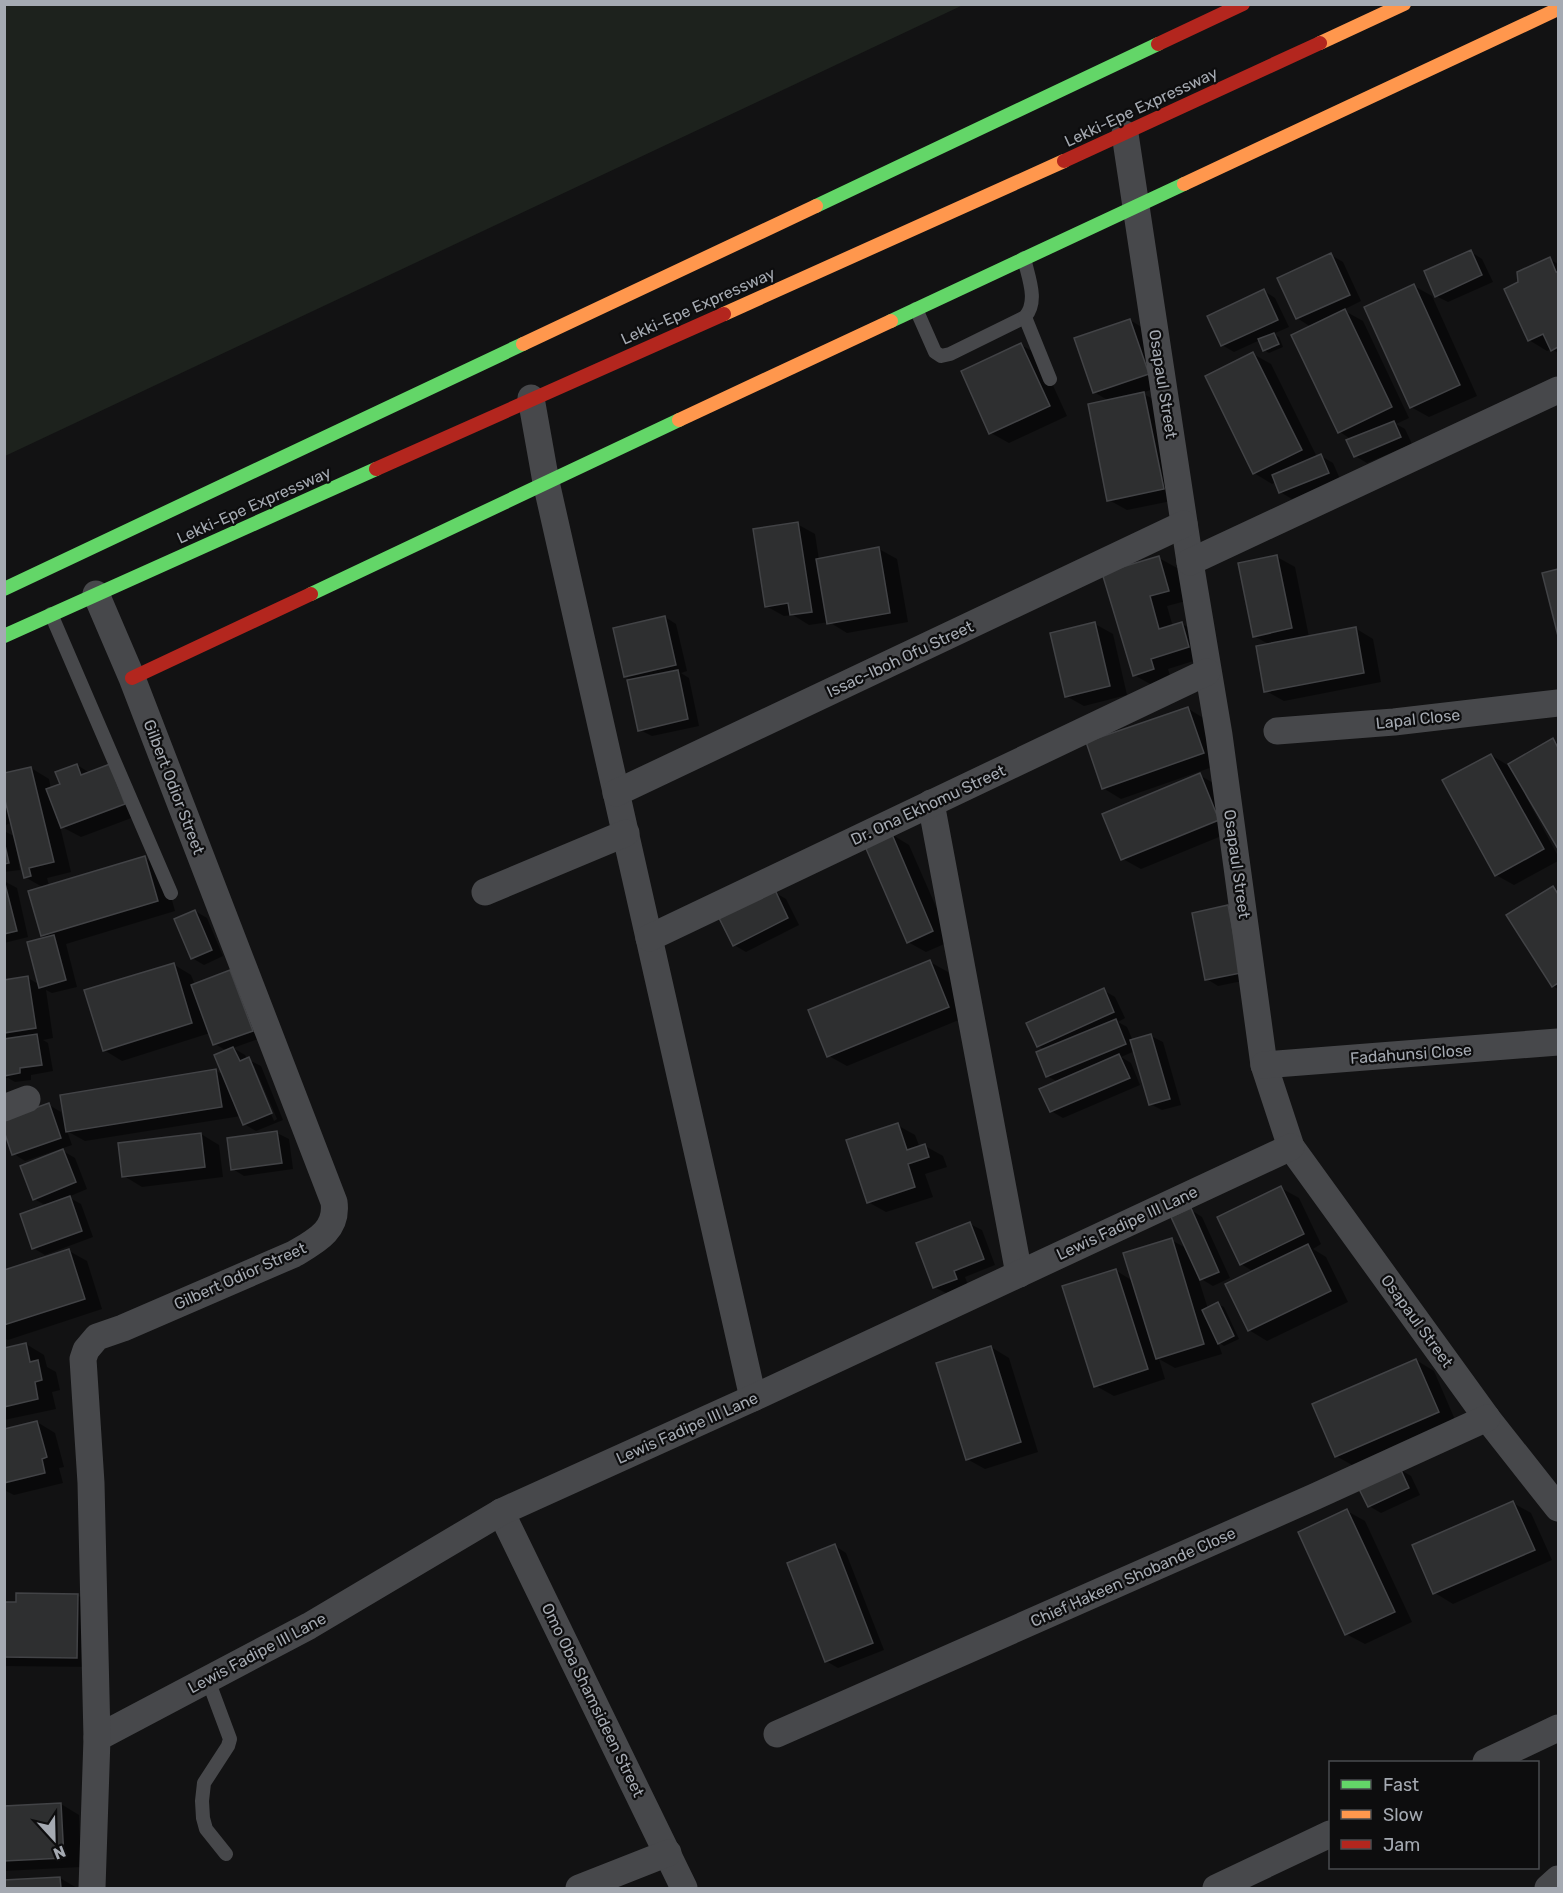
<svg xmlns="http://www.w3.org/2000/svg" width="1563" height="1893" viewBox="0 0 1563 1893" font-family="Rubik,sans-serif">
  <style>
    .green { fill: #1d221d }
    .shadow { fill: #0007; fill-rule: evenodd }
    .building { fill: #2e2f30; stroke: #424346; stroke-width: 1.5 }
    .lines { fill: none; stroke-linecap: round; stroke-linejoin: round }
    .lane { stroke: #47484b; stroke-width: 14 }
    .street { stroke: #47484b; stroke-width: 27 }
    .fast { stroke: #63d668; stroke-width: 14 }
    .slow { stroke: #ff974d; stroke-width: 14 }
    .jam { stroke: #b3261e; stroke-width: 14 }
    .labels { text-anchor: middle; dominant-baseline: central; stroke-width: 4.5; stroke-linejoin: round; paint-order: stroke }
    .street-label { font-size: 16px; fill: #a5aab2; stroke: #0d0d0e }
  </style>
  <rect width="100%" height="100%" fill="#121213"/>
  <!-- green -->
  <polygon class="green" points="5,4 963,4 963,5 5,456"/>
  <!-- shadow -->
  <g class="shadow">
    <polygon points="1471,252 1482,259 1493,282 1448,302 1436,296"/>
    <polygon points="1331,255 1343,262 1361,301 1343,310 1363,321 1409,418 1396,424 1405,429 1412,444 1367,463 1355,456 1352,440 1340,432 1311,327 1297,318"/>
    <polygon points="1549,259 1558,264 1558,353 1552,349 1547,351 1529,340 1520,283"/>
    <polygon points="1414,286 1432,296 1477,396 1429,417 1411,407"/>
    <polygon points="1264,291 1275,298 1289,327 1273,334 1279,337 1283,347 1269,353 1264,350 1260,340 1234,352 1222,345"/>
    <polygon points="1130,320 1148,331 1167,384 1142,393 1162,404 1181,499 1127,510 1109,500 1109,401 1094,392"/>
    <polygon points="1021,345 1039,355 1067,416 1009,443 991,433"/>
    <polygon points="1253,354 1271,364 1317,457 1321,456 1333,463 1340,479 1292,499 1280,492 1276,482 1272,484 1254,473 1207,377"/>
    <polygon points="797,524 815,534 819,560 879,549 897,559 908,622 847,633 829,622 809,625 793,615 784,616 766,606"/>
    <polygon points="1277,557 1295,567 1309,637 1355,628 1373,639 1381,682 1284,701 1266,691 1270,645 1254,636"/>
    <polygon points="1159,558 1177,568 1186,601 1167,606 1173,627 1182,624 1200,634 1206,657 1168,669 1171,679 1152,685 1134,675 1104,574"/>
    <polygon points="1558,570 1558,630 1543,574"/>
    <polygon points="665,617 676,624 687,671 681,673 689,678 699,726 652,736 640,730 633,681 626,676"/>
    <polygon points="1095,624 1113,634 1127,695 1084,706 1066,696"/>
    <polygon points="1187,708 1205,719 1221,764 1121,799 1103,788"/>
    <polygon points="1553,740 1558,743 1558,846 1528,795 1526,797 1558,856 1558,861 1514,885 1496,875 1491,755 1509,766"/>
    <polygon points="77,765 90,773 110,766 142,814 81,837 60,826 71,872 47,878 49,886 144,858 163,868 175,911 66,944 77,987 52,993 46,990 53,1038 43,1040 48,1043 53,1071 31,1075 31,1080 15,1082 8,1078 4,1078 4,981 28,978 40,985 48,938 42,935 44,888 25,877 18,847 16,848 20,870 4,872 4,831 16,837 12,822 4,826 4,797 31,768 49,779 51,789 62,785"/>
    <polygon points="1199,775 1217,785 1236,830 1141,869 1123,859"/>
    <polygon points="891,834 909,845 951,941 926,952 908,942"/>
    <polygon points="4,881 17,888 28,937 4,943"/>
    <polygon points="1553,887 1558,890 1558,989 1553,986 1508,915"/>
    <polygon points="774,892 786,899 799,925 746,952 734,945"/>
    <polygon points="1228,907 1239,914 1252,979 1218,986 1207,979"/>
    <polygon points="195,911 207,918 223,956 204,965 192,958"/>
    <polygon points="930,962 948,972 966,1017 847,1066 829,1056"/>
    <path d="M173,964L191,975L195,985L230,972L242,978L264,1037L233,1048L245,1055L247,1059L261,1066L283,1120L256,1131L244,1124L241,1116L85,1141L67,1131L72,1145L25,1161L14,1154L49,1105L61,1112L64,1122L216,1071L224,1075L227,1051L215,1044L210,1033L122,1061L104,1050ZM251,1066H254L277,1119L274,1121Z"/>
    <polygon points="1103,990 1115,997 1125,1018 1118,1022 1127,1027 1133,1041 1151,1036 1163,1042 1181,1105 1162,1110 1150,1104 1135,1051 1121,1057 1131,1063 1140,1085 1063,1118 1051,1111 1058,1082 1047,1076 1045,1050 1038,1046"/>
    <polygon points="897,1125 915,1135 920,1148 925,1146 943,1156 947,1167 925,1174 933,1197 886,1212 868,1202"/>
    <polygon points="277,1133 289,1139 293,1169 244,1176 233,1169"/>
    <polygon points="201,1134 219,1145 223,1177 142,1187 124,1176"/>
    <polygon points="63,1151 75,1158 87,1189 68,1197 81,1204 93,1237 45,1255 33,1248 47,1206 34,1199"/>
    <polygon points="1281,1188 1299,1198 1321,1244 1313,1249 1326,1257 1348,1302 1267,1341 1249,1330 1254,1272 1241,1264"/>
    <polygon points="1191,1210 1202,1217 1230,1278 1213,1286 1198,1277 1208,1309 1218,1304 1224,1307 1239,1339 1224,1346 1218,1342 1222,1354 1175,1368 1159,1359 1165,1379 1114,1396 1096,1386 1115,1270 1133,1281 1171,1240 1188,1249"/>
    <polygon points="970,1224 982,1230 995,1265 965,1277 968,1285 946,1293 934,1287"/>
    <polygon points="69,1251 87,1261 102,1309 8,1340 4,1338 4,1272"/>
    <polygon points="26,1344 44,1355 47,1367 56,1372 60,1390 52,1392 56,1409 4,1420 4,1349"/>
    <polygon points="991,1347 1009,1358 1038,1452 985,1469 967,1459"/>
    <polygon points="1416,1360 1434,1371 1456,1422 1354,1466 1336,1456"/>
    <polygon points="37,1422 55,1433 64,1467 59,1468 63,1483 14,1495 4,1490 4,1431"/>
    <polygon points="1399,1469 1411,1476 1420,1495 1381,1513 1369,1506"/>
    <polygon points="1513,1503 1531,1513 1552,1560 1453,1604 1435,1593"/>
    <polygon points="1347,1511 1365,1521 1412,1622 1365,1644 1346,1634"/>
    <polygon points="835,1546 846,1553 884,1650 838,1668 826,1661"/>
    <polygon points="77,1595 95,1606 94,1667 4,1666 4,1603 18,1603"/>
    <polygon points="61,1804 79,1815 81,1867 4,1871 4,1807"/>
    <polygon points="60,1878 77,1888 4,1888 4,1882"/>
  </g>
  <!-- building -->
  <g class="building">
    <polygon points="1471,250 1482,275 1435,297 1424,271"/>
    <polygon points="1331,253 1350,295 1296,319 1277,278"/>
    <polygon points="1550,257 1556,272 1558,272 1558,347 1551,351 1543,334 1528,341 1504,289 1518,282 1517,272"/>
    <polygon points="1414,284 1460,385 1410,408 1364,307"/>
    <polygon points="1264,289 1278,320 1221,346 1207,316"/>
    <polygon points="1345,309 1392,407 1338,433 1291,335"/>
    <polygon points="1130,319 1149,374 1093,393 1074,338"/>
    <polygon points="1274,333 1279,344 1263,351 1258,339"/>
    <polygon points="1021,343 1050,406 989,434 961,371"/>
    <polygon points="1253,352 1302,450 1253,474 1205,376"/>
    <polygon points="1144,392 1164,489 1107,501 1088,404"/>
    <polygon points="1394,421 1401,437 1354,457 1346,440"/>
    <polygon points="1321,454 1329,473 1279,493 1272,475"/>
    <polygon points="798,522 812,612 790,615 788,603 765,607 753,529"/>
    <polygon points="879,547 890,613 827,624 816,559"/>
    <polygon points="1277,555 1292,628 1253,637 1238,563"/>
    <polygon points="1159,556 1169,591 1150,596 1159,629 1182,622 1189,647 1151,659 1154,669 1133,676 1102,573"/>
    <polygon points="1558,569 1558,636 1542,573"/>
    <polygon points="665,616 676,665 624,677 613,628"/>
    <polygon points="1095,622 1110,686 1065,697 1050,633"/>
    <polygon points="1356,627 1364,673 1264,692 1256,646"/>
    <polygon points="678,670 688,719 638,731 627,680"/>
    <polygon points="1188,707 1204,753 1102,789 1086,742"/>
    <polygon points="1553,738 1558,748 1558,849 1508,764"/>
    <polygon points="1491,754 1544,849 1495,876 1442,780"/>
    <polygon points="77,764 81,775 110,764 125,804 61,828 46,789 60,784 55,772"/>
    <polygon points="31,767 54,862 29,868 31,876 24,878 4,796 4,773"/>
    <polygon points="1200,773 1219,820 1121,860 1102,814"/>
    <polygon points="891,832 933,931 907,943 864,844"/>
    <polygon points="4,841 9,863 4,864"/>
    <polygon points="145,856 158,901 41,936 28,891"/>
    <polygon points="4,880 17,931 4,934"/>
    <polygon points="1553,886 1558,894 1558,983 1552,987 1506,915"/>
    <polygon points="775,890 788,918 733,946 719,918"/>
    <polygon points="1228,905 1241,973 1205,980 1192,913"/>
    <polygon points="195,910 212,950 191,959 174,919"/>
    <polygon points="54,935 66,980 39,988 27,942"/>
    <polygon points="930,960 949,1007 827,1057 808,1010"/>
    <polygon points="174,963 192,1023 103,1051 84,990"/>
    <polygon points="230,970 253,1031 213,1045 191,985"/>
    <polygon points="28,976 36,1028 4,1033 4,980"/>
    <polygon points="1104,988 1114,1012 1037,1047 1026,1023"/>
    <polygon points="1116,1019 1126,1044 1046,1077 1036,1052"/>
    <polygon points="37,1034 42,1065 20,1068 20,1073 4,1076 4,1039"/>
    <polygon points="1151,1034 1170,1099 1149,1105 1130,1040"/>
    <polygon points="233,1047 240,1061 249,1057 272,1113 243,1125 214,1055"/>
    <polygon points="1119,1054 1130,1078 1050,1112 1039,1089"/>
    <polygon points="216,1069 222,1107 66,1132 60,1095"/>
    <polygon points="49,1103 61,1138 12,1155 4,1131 4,1119"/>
    <polygon points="898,1123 907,1150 925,1144 929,1157 908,1164 915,1187 867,1203 846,1140"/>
    <polygon points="277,1131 282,1163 231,1170 227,1138"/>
    <polygon points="201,1133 205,1167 122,1177 118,1143"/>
    <polygon points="63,1149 76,1182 33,1200 20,1166"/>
    <polygon points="1281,1186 1304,1234 1240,1265 1217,1217"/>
    <polygon points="70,1196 82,1231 32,1249 20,1214"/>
    <polygon points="1191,1208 1219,1272 1200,1280 1171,1217"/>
    <polygon points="970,1222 984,1259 954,1271 957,1279 933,1288 916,1243"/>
    <polygon points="1172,1238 1204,1344 1156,1359 1123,1253"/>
    <polygon points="1308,1244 1331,1291 1248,1331 1225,1284"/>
    <polygon points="69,1249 85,1299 4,1325 4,1270"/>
    <polygon points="1116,1269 1148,1369 1094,1387 1062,1286"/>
    <polygon points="1218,1302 1234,1336 1218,1344 1202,1310"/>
    <polygon points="26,1343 30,1362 38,1360 42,1380 35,1382 38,1399 4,1407 4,1348"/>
    <polygon points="991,1346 1021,1442 966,1460 936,1363"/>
    <polygon points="1416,1359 1439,1412 1335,1457 1312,1404"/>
    <polygon points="37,1421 47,1457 42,1459 45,1473 4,1483 4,1429"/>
    <polygon points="1400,1468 1409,1488 1368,1507 1358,1487"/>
    <polygon points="1513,1501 1535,1550 1433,1594 1412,1545"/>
    <polygon points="1347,1509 1395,1612 1345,1635 1298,1532"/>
    <polygon points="835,1544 873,1643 825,1662 787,1563"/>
    <polygon points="16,1593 78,1594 77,1658 4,1657 4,1602 16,1602"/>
    <polygon points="61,1803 64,1858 4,1861 4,1806"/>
    <polygon points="60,1877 61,1888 4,1888 4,1880"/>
  </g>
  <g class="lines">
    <!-- lane -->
    <g class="lane">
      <path d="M916,309L935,352L941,356L950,354L1025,317C1039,301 1028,277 1024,258"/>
      <polyline points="1025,317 1050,379"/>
      <polyline points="51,614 171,893"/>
      <polyline points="208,1680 230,1739 228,1746 204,1783 202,1801 203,1818 206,1829 226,1854"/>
    </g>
    <!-- street -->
    <g class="street">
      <polyline points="1125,134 1190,562 1219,735 1264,1065 1291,1147 1487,1418 1558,1508"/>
      <polyline points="531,398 546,482 753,1398"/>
      <polyline points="1190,562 1558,390"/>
      <polyline points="1277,731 1394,722 1558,703"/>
      <polyline points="616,793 1184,524"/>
      <polyline points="931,803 1019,1274"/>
      <polyline points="485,892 626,833"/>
      <polyline points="649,938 1207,672"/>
      <polyline points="1264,1065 1558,1042"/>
      <polyline points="4,1108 27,1099"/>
      <polyline points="501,1512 684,1888"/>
      <polyline points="777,1734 1314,1497 1487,1418"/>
      <polyline points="97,1738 309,1626 501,1512 753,1398 1291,1147"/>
      <polyline points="1486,1762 1558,1728"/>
      <path d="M92,1888L97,1738L91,1483L83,1359L86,1350L97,1337L123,1328L294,1254C316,1241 338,1230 334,1202L132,678L96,594"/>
      <polyline points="579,1888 668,1853"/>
      <polyline points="1216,1888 1330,1834"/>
      <polyline points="1548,1888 1558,1879"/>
    </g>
    <!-- fast -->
    <g class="fast">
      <polyline points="816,206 1158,44"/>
      <polyline points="891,321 1184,184"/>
      <polyline points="4,589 523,344"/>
      <polyline points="311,594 679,420"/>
      <polyline points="4,636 376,469"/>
    </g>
    <!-- slow -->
    <g class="slow">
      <polyline points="1320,43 1404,4"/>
      <polyline points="1184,184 1558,9"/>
      <polyline points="724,314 1064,161"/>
      <polyline points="523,344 816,206"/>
      <polyline points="679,420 891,321"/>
    </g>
    <!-- jam -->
    <g class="jam">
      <polyline points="1158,44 1243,4"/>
      <polyline points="1064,161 1320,43"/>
      <polyline points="376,469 724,314"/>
      <polyline points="132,678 311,594"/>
    </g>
  </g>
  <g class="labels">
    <!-- street labels -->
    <g class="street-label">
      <text transform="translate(1141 107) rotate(-25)">Lekki-Epe Expressway</text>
      <text transform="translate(698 306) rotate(-24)">Lekki-Epe Expressway</text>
      <text transform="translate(1163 384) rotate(81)">Osapaul Street</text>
      <text transform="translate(254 505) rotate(-24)">Lekki-Epe Expressway</text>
      <text transform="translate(900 659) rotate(-25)">Issac-Iboh Ofu Street</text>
      <text transform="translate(1418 719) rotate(-6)">Lapal Close</text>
      <text transform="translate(174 787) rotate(69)">Gilbert Odior Street</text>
      <text transform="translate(928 805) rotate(-25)">Dr. Ona Ekhomu Street</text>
      <text transform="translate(1237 864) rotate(82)">Osapaul Street</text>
      <text transform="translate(1411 1054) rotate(-4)">Fadahunsi Close</text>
      <text transform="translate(1127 1223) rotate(-25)">Lewis Fadipe III Lane</text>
      <text transform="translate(240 1276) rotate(-24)">Gilbert Odior Street</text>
      <text transform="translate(1417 1321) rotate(54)">Osapaul Street</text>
      <text transform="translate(687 1428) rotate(-24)">Lewis Fadipe III Lane</text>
      <text transform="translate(1133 1577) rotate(-24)">Chief Hakeen Shobande Close</text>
      <text transform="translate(257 1653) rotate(-28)">Lewis Fadipe III Lane</text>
      <text transform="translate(593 1700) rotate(64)">Omo Oba Shamsideen Street</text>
    </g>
  </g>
  <!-- border -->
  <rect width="1563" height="1893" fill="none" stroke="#a5aab2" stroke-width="12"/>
  <!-- legend -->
  <rect x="1329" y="1761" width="210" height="108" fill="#0d0d0e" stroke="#4a4c50" stroke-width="1.5"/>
  <rect x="1341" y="1780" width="30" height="9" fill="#63d668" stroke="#4a4c50" stroke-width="1.5"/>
  <text x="1383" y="1791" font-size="18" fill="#a5aab2">Fast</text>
  <rect x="1341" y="1810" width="30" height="9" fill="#ff974d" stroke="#4a4c50" stroke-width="1.5"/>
  <text x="1383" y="1821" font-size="18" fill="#a5aab2">Slow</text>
  <rect x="1341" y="1840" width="30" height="9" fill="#b3261e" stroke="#4a4c50" stroke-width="1.5"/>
  <text x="1383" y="1851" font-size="18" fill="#a5aab2">Jam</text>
  <!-- north arrow -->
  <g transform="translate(54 1839) rotate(158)" stroke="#0d0d0e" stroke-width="4.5" paint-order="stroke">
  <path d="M0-4.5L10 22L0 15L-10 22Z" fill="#a5aab2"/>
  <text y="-9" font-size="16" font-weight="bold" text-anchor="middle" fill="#a5aab2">N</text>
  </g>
</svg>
